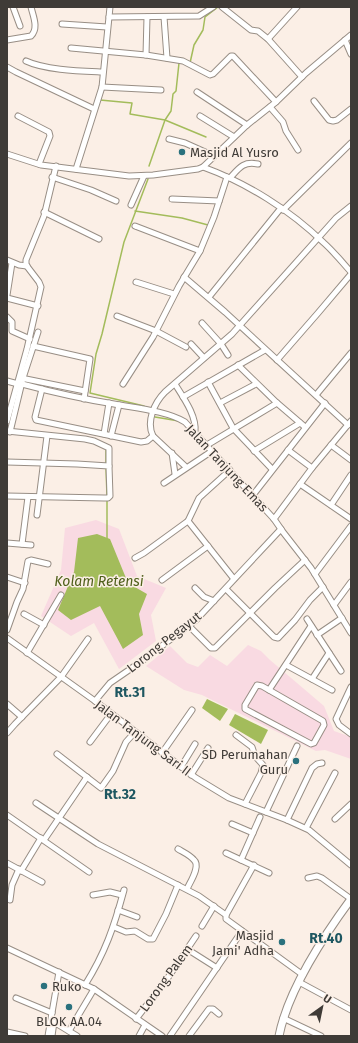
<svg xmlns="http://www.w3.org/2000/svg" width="358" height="1043" viewBox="0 0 358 1043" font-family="'Fira Sans',sans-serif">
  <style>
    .green { fill: #f9dae2 }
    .water { fill: #a3bc5b }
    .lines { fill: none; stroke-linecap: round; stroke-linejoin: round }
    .stream { stroke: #a3bc5b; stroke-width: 1.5 }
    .street-casing { stroke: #988e85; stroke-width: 7 }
    .secondary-casing { stroke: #988e85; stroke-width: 9 }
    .street { stroke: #fff; stroke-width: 5 }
    .secondary { stroke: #fff; stroke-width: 7 }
    .poi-dot { fill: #2a717d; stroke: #fbefe6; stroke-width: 1.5 }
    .labels { text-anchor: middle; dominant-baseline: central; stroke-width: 3; stroke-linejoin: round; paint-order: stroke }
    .poi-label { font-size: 13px; fill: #3f3b37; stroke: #fbefe6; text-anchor: start }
    .street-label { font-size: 13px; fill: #3f3b37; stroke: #fbefe6 }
    .water-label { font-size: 14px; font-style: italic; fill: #4f5f1a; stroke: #fbefe6 }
    .neighbourhood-label { font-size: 14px; font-weight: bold; fill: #1e5761; stroke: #fbefe6 }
  </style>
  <rect width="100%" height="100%" fill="#fbefe6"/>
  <!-- green -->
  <g class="green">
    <polygon points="96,520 119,529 137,576 166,588 151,615 156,641 119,669 94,623 71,636 41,616 61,570 65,528"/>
    <polygon points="248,645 261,651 270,660 324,706 334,731 351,737 351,759 325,750 316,751 202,695 184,690 146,666 170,646 187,663 198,667 210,655 227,666"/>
  </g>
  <!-- water -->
  <g class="water">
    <polygon points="97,534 110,539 128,583 147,594 139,614 143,635 123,649 100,606 71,620 58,610 74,572 78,538"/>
    <polygon points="207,699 228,709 220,721 202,708"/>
    <polygon points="235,714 268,730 261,744 229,725"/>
  </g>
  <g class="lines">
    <!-- stream -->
    <g class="stream">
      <polyline points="190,63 194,45 203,30 205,17 218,7"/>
      <polyline points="100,100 132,103 130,114 165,120 206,137"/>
      <polyline points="149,166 165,120 171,111 173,94 176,91 179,63"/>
      <polyline points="135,211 182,218 208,225"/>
      <polyline points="144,406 90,393 96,354 102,334 124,242 148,179"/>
      <polyline points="155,417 179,421"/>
      <polyline points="106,448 106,464"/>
      <polyline points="106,468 107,496"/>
      <polyline points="107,500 107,540"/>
    </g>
    <!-- street casing -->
    <g class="street-casing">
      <g id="street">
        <polyline points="13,7 20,26"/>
        <polyline points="222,7 251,30 258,31 268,39 302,77"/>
        <polyline points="109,17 199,16 213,7"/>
        <polyline points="164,17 167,58"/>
        <polyline points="62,24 107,27"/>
        <polyline points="268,39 297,7"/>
        <path d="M7,40L31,36C39,28 33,16 31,7"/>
        <polyline points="345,40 351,54"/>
        <polyline points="71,48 146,55 183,61 210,75 213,74 231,56 233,56 276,102"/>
        <polyline points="146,55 147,17"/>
        <path d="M26,61C45,70 81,71 102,72"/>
        <polyline points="7,67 16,72 94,109"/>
        <polyline points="102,87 161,90"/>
        <polyline points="197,92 247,125"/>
        <polyline points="314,101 329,120 333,121 337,120 351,109"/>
        <polyline points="270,107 283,122 286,131 298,150"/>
        <polyline points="18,116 49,132 50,136 39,164"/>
        <polyline points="200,116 234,137"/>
        <polyline points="169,139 185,143 214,156"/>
        <polyline points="7,154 41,165 129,176 153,175 198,169 203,167 247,125 276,102 306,73 351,35"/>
        <path d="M203,167C247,183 290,210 324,243C334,252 342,262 351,272"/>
        <polyline points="76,169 102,87 110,7"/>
        <polyline points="52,177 91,190 116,201"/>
        <path d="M230,178C239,168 243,161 258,164"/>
        <polyline points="172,199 219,201"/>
        <polyline points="131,205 144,176"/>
        <polyline points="283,210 351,143"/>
        <polyline points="44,212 99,239"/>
        <polyline points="135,226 200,251"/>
        <polyline points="7,260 19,265 27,266"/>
        <polyline points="184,277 225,312 348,425"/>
        <polyline points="136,282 174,294"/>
        <polyline points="7,295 12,263"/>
        <polyline points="209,297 281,208"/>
        <polyline points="7,298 38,306"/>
        <polyline points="117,316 156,331 186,347"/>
        <polyline points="7,317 12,322 12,331 30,339"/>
        <polyline points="202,323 221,344 228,355"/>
        <polyline points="191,344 204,358"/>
        <polyline points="33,346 90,359 84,399"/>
        <polyline points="277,360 318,313 351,274"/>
        <polyline points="238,365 277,403 305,427"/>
        <polyline points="21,378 85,391"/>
        <polyline points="7,381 18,384"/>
        <polyline points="208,382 233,428 272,469"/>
        <path d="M22,384C52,392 83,399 114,404C135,408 167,411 185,422L274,519L283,532L311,568L351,633"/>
        <polyline points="123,384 153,337 179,286 200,251 214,217 227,177"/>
        <path d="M175,384C183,397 197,416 195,432"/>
        <polyline points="42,389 35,417 36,420 141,442 147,441 153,436"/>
        <polyline points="316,395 351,353"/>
        <polyline points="183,397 265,350"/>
        <polyline points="220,403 256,384"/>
        <polyline points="7,421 27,349 41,287 39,282 26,265 26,260 44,216 56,166"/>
        <polyline points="7,431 85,439 94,441 109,448 109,466"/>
        <polyline points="10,432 23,378 38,332"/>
        <polyline points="104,434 109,403"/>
        <polyline points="111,436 119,405"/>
        <polyline points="207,445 277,403"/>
        <polyline points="331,445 351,460"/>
        <polyline points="288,450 312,468"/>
        <polyline points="254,451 300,423"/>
        <polyline points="172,453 175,474"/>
        <polyline points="7,462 77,464 109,466 110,496 108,498 104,498 7,496"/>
        <path d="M186,467L153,436C146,422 154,403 165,392L232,334L336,218L351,206"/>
        <polyline points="164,483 212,451"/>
        <polyline points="300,484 351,519"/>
        <polyline points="253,495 325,403"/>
        <polyline points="331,505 351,475"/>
        <polyline points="37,515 47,436"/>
        <polyline points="274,519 312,468 351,421"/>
        <polyline points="188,521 234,579"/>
        <polyline points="7,543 31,545"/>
        <polyline points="22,544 28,497"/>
        <polyline points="135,558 144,553 188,521 199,498 230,470"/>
        <polyline points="315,574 351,526"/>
        <polyline points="7,577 25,583"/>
        <polyline points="162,580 208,546"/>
        <polyline points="195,588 204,597 214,601"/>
        <polyline points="226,589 274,637 278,638 295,620 310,600 323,587"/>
        <polyline points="334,605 351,582"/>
        <polyline points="24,614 44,625"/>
        <polyline points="307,619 341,671"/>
        <polyline points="189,626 211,648 215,648 275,588 305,560"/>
        <polyline points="7,630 17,602 23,589 28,561 31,560 48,564"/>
        <polyline points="317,635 342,618"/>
        <polyline points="7,638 95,701 196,778 229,798 287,820 309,830 351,865"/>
        <polyline points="27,653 61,595"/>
        <polyline points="286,665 332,690"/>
        <polyline points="312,679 329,653"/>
        <polygon points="257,685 262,686 269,690 323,721 324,725 314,743 311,744 245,709 245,705"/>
        <polyline points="351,687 336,719 339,725 351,734"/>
        <polyline points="269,690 311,626"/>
        <polyline points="95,701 110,683 142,661 196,620 281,529"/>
        <polyline points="7,704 22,717"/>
        <polyline points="7,733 15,724 61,677 88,639"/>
        <polyline points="236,735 252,747 255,756 263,765 261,773 245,804"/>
        <polyline points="90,742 111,714"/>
        <polyline points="162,753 192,710"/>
        <polyline points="57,754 101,788 113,771 126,742 135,732"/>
        <polyline points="181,767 195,744"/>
        <polyline points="191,775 208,748"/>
        <polyline points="36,803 98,844 199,896 226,915 226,919 303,975"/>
        <polyline points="266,812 297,746"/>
        <polyline points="7,815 89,872"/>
        <polyline points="335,819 351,804"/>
        <polyline points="287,820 312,768 317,764 322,763"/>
        <polyline points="232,824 253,833"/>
        <polyline points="306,828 335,773"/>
        <polyline points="44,840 87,777"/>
        <path d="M178,849C183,852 190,855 194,860C201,866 190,882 187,889"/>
        <polyline points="226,853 269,873"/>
        <polyline points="241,860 260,817"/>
        <polyline points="7,863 42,882"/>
        <polyline points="21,871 41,838"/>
        <polyline points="308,878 317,876 322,878 351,899"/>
        <polyline points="93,895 110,892 122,895"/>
        <polyline points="10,900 12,885 19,869"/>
        <polyline points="118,910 137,917"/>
        <polyline points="226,915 254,865"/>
        <polyline points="202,926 214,906"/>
        <polyline points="114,927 126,932 135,931 148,939 153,939 166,914 178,885"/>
        <polyline points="7,948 94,989 162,1036"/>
        <polyline points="187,949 217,968"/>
        <polyline points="299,982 351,1010"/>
        <path d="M85,985C105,953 114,927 124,890"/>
        <polyline points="16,998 52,1013"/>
        <polyline points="283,1018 321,1036"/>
        <polyline points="136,1019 167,979 196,936"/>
        <polyline points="69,1031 94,989"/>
        <polyline points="7,1032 25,1036"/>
        <polyline points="48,1036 59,972"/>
        <polyline points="52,1036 54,1022 77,1036"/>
        <polyline points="139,1036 145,1025"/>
        <polyline points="170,1036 242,931"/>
        <polyline points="189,1036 209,1009 213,1009 219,1014"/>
      </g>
    </g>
    <!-- secondary casing -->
    <g class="secondary-casing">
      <path id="secondary" d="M279,1036C288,990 323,937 351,899"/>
    </g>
    <!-- street -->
    <use href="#street" class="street"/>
    <!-- secondary -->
    <use href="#secondary" class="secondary"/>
  </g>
  <!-- markers -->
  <g class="poi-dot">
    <circle cx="182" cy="152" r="4"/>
    <circle cx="296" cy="761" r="4"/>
    <circle cx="282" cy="942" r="4"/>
    <circle cx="44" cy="986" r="4"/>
    <circle cx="69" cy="1007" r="4"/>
  </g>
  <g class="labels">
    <!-- poi labels -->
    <g class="poi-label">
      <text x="190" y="152">Masjid Al Yusro</text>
      <text x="288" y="754" text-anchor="end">SD Perumahan<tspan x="288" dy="15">Guru</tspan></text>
      <text x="274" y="935" text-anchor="end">Masjid<tspan x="274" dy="15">Jami' Adha</tspan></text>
      <text x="52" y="986">Ruko</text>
      <text x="69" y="1021" text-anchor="middle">BLOK AA.04</text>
    </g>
    <!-- street labels -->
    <g class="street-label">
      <text transform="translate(227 468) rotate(47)">Jalan Tanjung Emas</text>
      <text transform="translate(164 642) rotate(-38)">Lorong Pegayut</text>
      <text transform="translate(143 738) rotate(37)">Jalan Tanjung Sari II</text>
      <text transform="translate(166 978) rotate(-54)">Lorong Palem</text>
    </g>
    <!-- water labels -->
    <g class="water-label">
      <text x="99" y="581">Kolam Retensi</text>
    </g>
    <!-- neighbourhood labels -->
    <g class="neighbourhood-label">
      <text x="130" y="692">Rt.31</text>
      <text x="120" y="794">Rt.32</text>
      <text x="326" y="938">Rt.40</text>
    </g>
  </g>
  <!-- border -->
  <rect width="358" height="1043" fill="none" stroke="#3f3b37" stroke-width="16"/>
  <!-- north arrow -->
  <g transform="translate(322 1007) rotate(33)" stroke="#fbefe6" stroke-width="3" paint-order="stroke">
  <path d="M0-3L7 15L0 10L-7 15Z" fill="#3f3b37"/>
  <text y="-6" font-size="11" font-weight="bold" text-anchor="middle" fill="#3f3b37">U</text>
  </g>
</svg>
